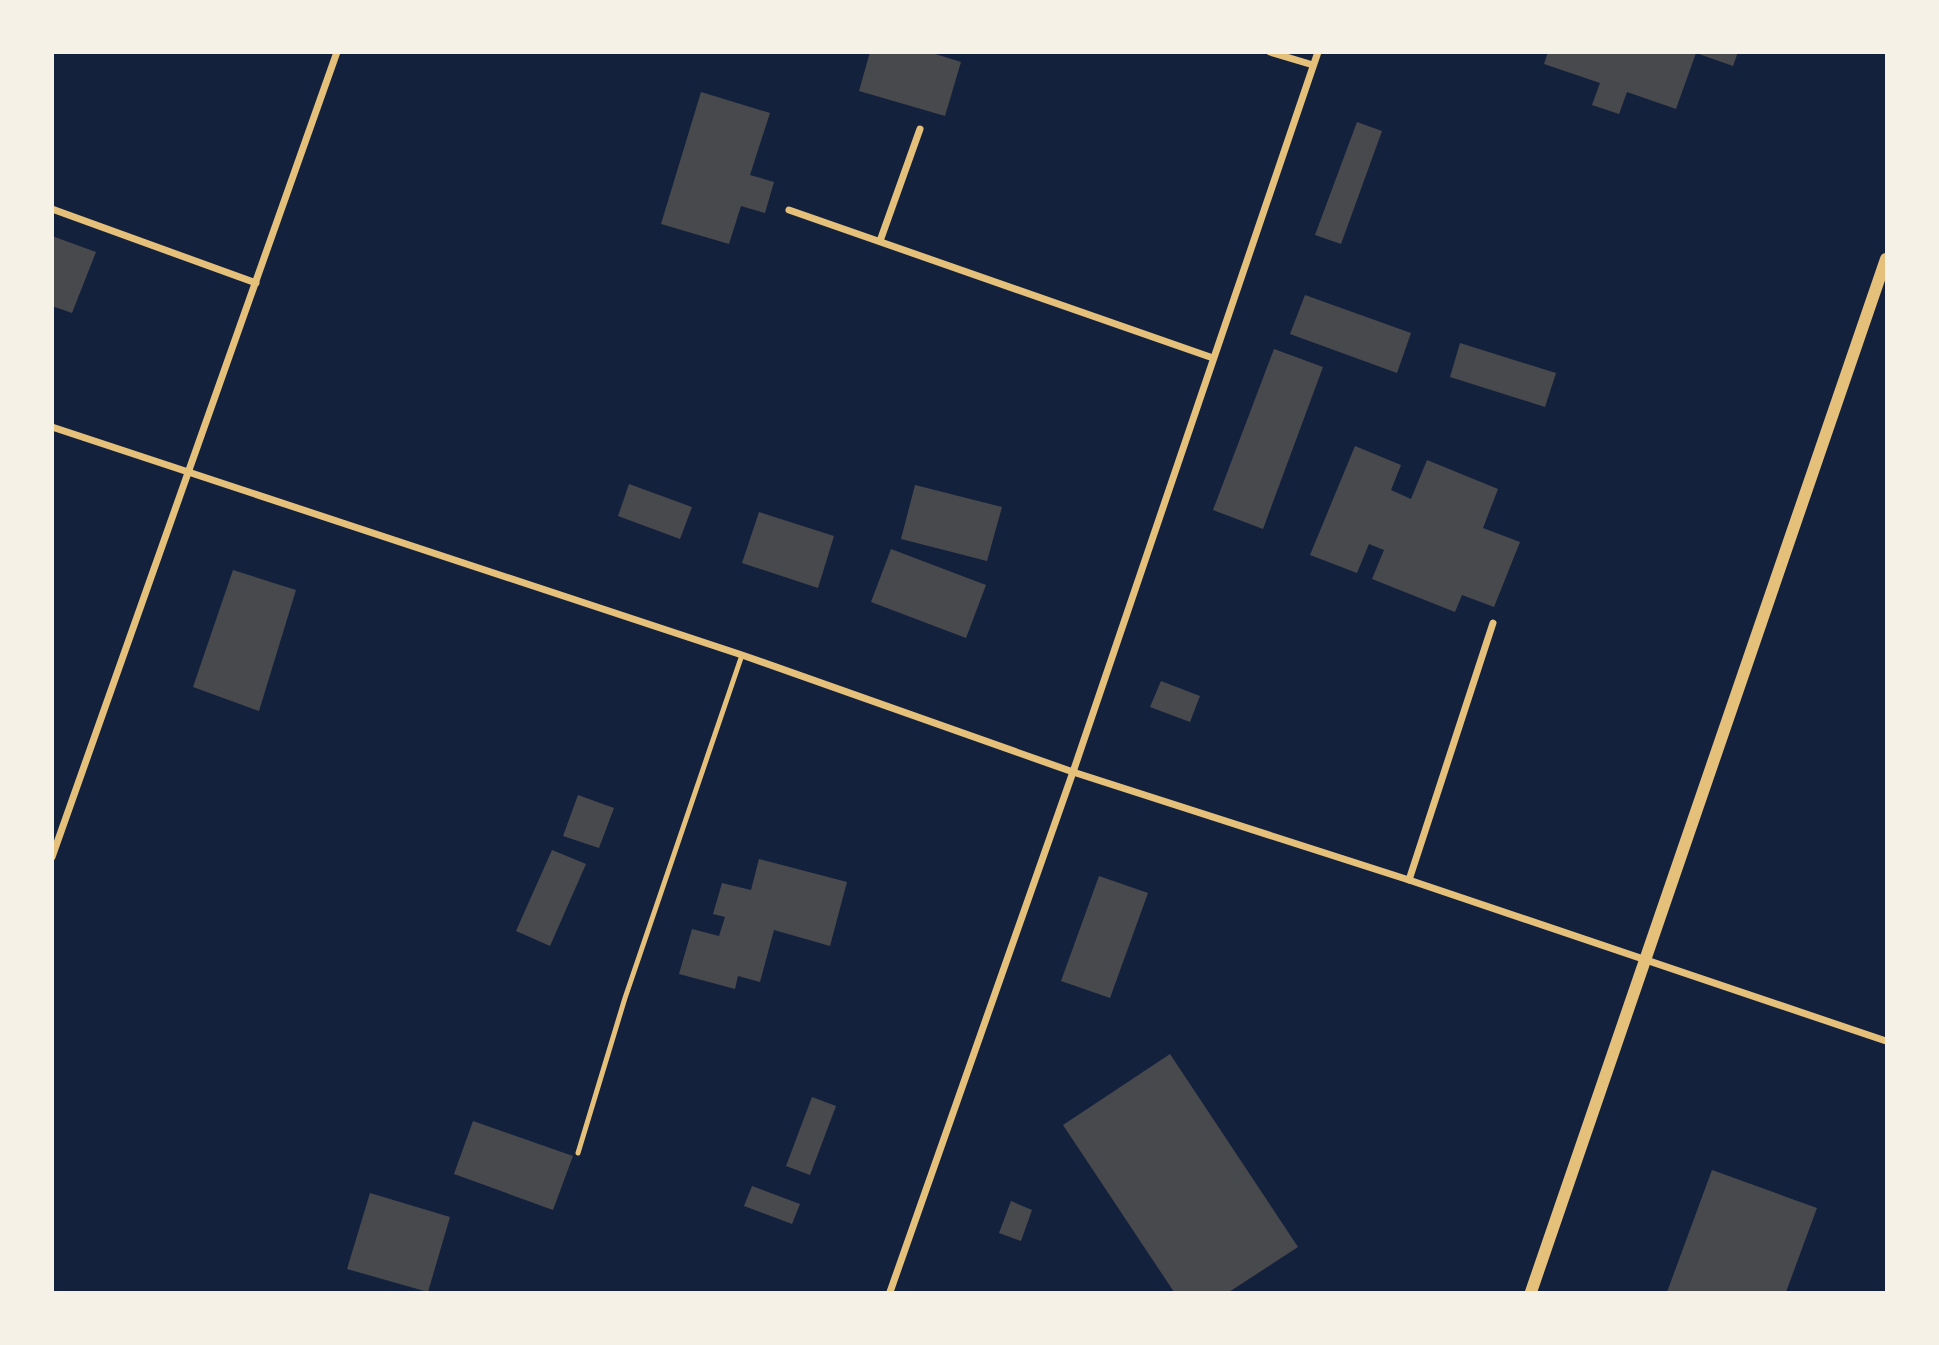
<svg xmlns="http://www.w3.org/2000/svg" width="1939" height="1345" viewBox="0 0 1939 1345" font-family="'Source Serif 4',serif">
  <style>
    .building { fill: #48494c }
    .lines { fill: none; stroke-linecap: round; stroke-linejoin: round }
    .service { stroke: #e5c07b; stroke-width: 5 }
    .minor { stroke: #e5c07b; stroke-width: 7 }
    .tertiary { stroke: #e5c07b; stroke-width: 12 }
  </style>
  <rect width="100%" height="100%" fill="#14213d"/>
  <!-- building -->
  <g class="building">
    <polygon points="870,52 929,52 961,62 945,116 859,91"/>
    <polygon points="1548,52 1738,52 1733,66 1696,53 1676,109 1627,92 1619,114 1592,105 1600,83 1544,64"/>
    <polygon points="701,92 770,113 750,175 774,182 765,213 741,206 729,244 661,224"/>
    <polygon points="1357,122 1382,131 1341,244 1315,235"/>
    <polygon points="52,236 96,252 72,313 52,306"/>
    <polygon points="1305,295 1411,333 1397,373 1290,334"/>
    <polygon points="1460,343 1556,373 1545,407 1450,377"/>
    <polygon points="1274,349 1323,367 1263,529 1213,510"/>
    <polygon points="1355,446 1401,465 1391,490 1411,499 1427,460 1498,489 1483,528 1520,542 1494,607 1462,595 1455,612 1372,579 1384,550 1369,544 1357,573 1310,555"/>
    <polygon points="629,484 692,507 680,539 618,516"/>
    <polygon points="915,485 1002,507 987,561 901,539"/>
    <polygon points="759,512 834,536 818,588 742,563"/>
    <polygon points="891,549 986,585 966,638 871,602"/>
    <polygon points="233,570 296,590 259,711 193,687"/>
    <polygon points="1161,681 1200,696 1190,722 1150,707"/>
    <polygon points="578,795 614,808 599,848 563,836"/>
    <polygon points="552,850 586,864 550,946 516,931"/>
    <polygon points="759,859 847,882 830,946 774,930 760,982 738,976 735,989 679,974 692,929 719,936 725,917 713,914 722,883 751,890"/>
    <polygon points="1099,876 1148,893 1110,998 1061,981"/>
    <polygon points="1170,1054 1298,1247 1229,1292 1174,1292 1063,1125"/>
    <polygon points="812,1097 836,1106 810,1175 786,1166"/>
    <polygon points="473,1121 573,1156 553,1210 454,1174"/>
    <polygon points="1712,1170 1817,1208 1786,1292 1667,1292"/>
    <polygon points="752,1186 800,1204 792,1224 744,1206"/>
    <polygon points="370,1193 450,1217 428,1292 347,1269"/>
    <polygon points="1011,1201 1032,1210 1021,1241 999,1233"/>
  </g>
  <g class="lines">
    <!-- service -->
    <polyline class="service" points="578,1153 625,998 742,655"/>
    <!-- minor -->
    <g class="minor">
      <polyline points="1270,52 1313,65"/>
      <polyline points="52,209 256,283"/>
      <polyline points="789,210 1213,358"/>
      <polyline points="880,241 920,129"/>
      <polyline points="52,427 742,655 1073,772 1409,880 1886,1041"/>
      <polyline points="52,857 337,52"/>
      <polyline points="1409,880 1493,623"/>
      <polyline points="890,1292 1073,772 1318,52"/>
    </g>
    <!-- tertiary -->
    <polyline class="tertiary" points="1531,1292 1886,259"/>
  </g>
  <!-- border -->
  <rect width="1939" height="1345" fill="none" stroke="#f6f1e7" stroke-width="108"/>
</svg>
